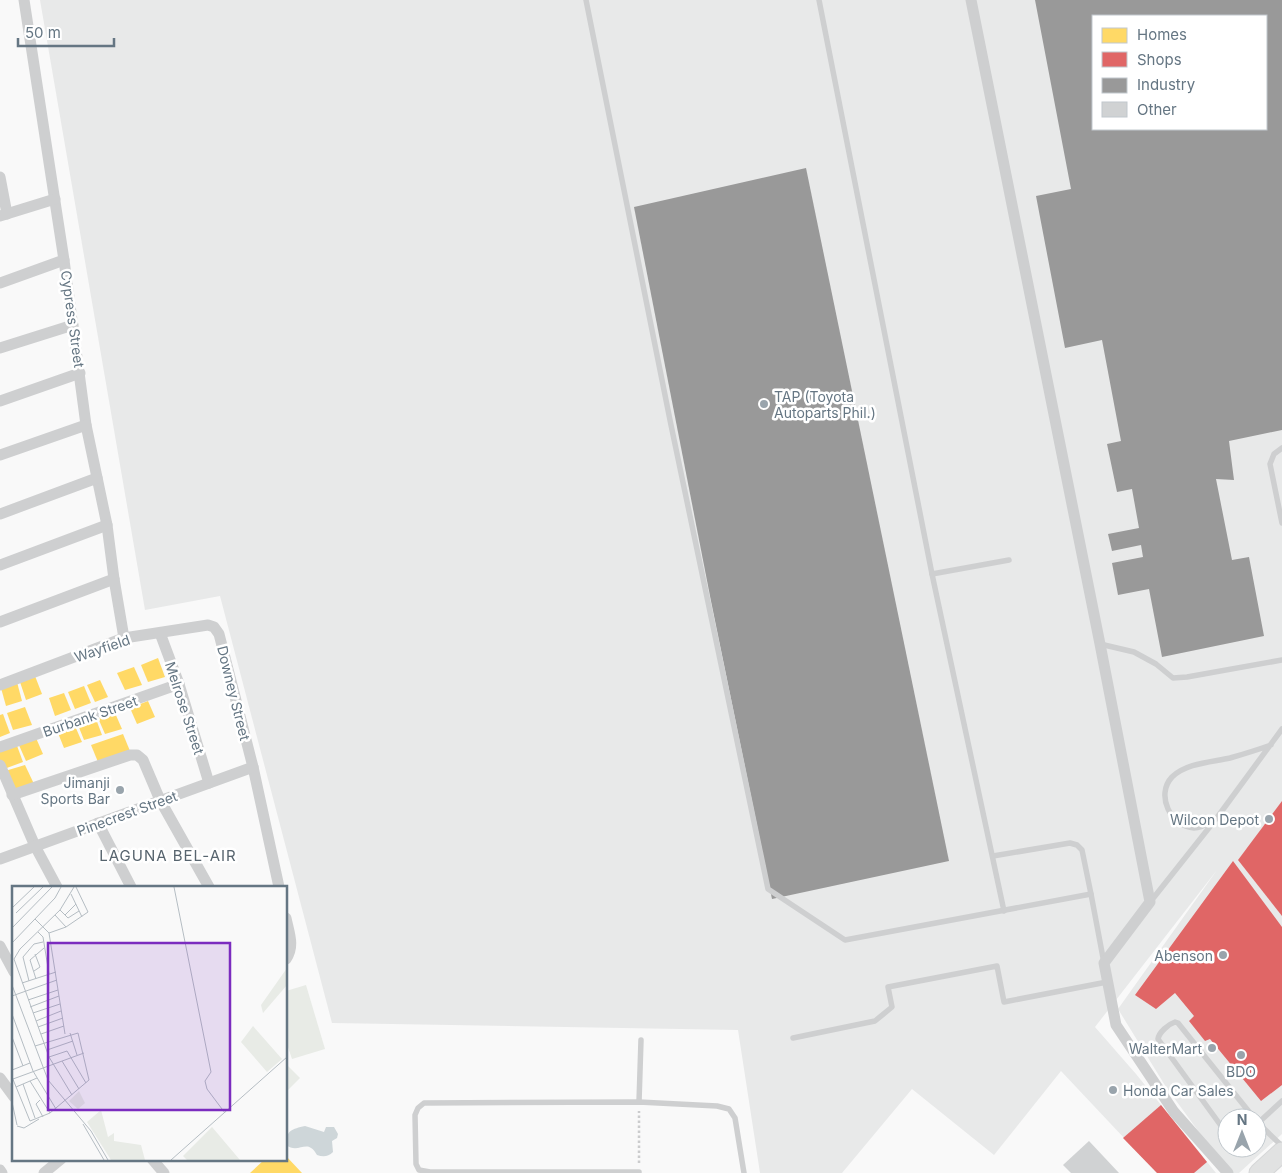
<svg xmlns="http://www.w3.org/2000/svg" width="1282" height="1173" viewBox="0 0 1282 1173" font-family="Inter,sans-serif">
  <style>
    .built { fill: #e8e9e9; fill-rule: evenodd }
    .green { fill: #e8ebe6 }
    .water { fill: #ced6d9 }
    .homes { fill: #ffd966 }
    .shops { fill: #e06666 }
    .industry { fill: #999; fill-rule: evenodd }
    .building { fill: #d0d2d3 }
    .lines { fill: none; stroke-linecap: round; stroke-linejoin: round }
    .primary-casing { stroke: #d5d6d7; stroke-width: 21 }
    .path { stroke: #cbcccd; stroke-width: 2.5; stroke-dasharray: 2.5 2.5; stroke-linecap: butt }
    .lane { stroke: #cecfd0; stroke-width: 5.5 }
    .street { stroke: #cecfd0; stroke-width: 11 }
    .primary { stroke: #e1e2e2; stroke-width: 19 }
    .poi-dot { fill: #99a4ac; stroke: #fff; stroke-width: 2 }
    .labels { text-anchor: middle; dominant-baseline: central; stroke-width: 5; stroke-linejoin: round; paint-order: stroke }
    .street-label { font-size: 14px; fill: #657683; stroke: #fff }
    .poi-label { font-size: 14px; fill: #657683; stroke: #fff; text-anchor: end }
    .neighbourhood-label { font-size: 15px; letter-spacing: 1px; fill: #57646e; stroke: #fff }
    .inset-road { fill: none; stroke: #b5bdc3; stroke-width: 1 }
    .view { fill: #7b2cbf; fill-opacity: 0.15; stroke: #7b2cbf; stroke-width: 2.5 }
    .inset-edge { fill: none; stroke: #657683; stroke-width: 2.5 }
  </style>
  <rect width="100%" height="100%" fill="#f9f9f9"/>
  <!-- built -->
  <path class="built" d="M40,0H1282V1134L1239,1173H1229L1166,1087L1118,1009L1217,870L1095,1027L1136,1074L1216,1173H1157L1061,1071L994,1155L912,1089L842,1173H760L738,1030L332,1023L220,596L145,610ZM1093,16H1266V129H1093ZM1227,1118H1257V1148H1227Z"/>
  <!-- green -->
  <g class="green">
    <polygon points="306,985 325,1049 292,1059 286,1041 286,991"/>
    <polygon points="286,1064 300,1078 286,1092"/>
  </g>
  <!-- water -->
  <path class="water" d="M305,1126L324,1132L326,1127H334L338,1134L337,1138L332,1141L333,1152C328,1157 323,1157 317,1155C307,1137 299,1155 286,1145C286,1130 292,1129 305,1126Z"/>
  <!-- homes -->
  <g class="homes">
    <polygon points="158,658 165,677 148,682 141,665"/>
    <polygon points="134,667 142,685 125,690 117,673"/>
    <polygon points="35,676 42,694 26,700 20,682"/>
    <polygon points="100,680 108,697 95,702 87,685"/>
    <polygon points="17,682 22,701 6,706 1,688"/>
    <polygon points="84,686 91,703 75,709 68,692"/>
    <polygon points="64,693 71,710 55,716 49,698"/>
    <polygon points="148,701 155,717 137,724 130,708"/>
    <polygon points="25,707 32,725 13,730 7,713"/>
    <polygon points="115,713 122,729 105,734 98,718"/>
    <polygon points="3,714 10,733 0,737 0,715"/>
    <polygon points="96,719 102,735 84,740 78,725"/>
    <polygon points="75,726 82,742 64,748 58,733"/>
    <polygon points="123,734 130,751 98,762 91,745"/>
    <polygon points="36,738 43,754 26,761 18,743"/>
    <polygon points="16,743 23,762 4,769 0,760 0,748"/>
    <polygon points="25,765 34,784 13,791 5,771"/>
    <polygon points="286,1156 302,1173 250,1173 265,1159 286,1159"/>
  </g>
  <!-- shops -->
  <g class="shops">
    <polygon points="1282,801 1282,916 1238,860"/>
    <polygon points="1233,861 1282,927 1282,1085 1261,1101 1210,1039 1205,1041 1189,1021 1194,1016 1175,993 1156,1009 1135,995"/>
    <polygon points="1161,1105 1207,1162 1194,1173 1157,1173 1123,1138"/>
  </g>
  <!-- industry -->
  <g class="industry">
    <path d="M1035,0H1282V430L1229,441L1234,480L1216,479L1232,560L1249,557L1264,636L1162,657L1149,589L1118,595L1112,563L1143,557L1141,545L1112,551L1108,534L1139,528L1132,489L1117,492L1107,444L1121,441L1102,340L1065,348L1036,196L1071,189ZM1093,16H1266V129H1093Z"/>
    <polygon points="806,168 949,861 772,899 711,601 634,207"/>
  </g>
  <!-- building -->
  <polygon class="building" points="1089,1141 1119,1173 1071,1173 1063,1165"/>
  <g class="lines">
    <!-- primary casing -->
    <g class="primary-casing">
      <polyline id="primary" points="1259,1173 1282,1152"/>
    </g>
    <!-- path -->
    <polyline class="path" points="639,1163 639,1111"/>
    <!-- lane -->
    <g class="lane">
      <polyline points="586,0 671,425 768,889 845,940 1091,894 1104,963"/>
      <polyline points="819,0 932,574 1004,911"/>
      <polyline points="1282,448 1274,454 1270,464 1282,523"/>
      <polyline points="932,574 1009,560"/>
      <polyline points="1100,644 1134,652 1156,664 1173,678 1187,677 1282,660"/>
      <path d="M1271,745C1257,750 1244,754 1230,758C1212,762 1186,763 1172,777C1155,795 1171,827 1194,828C1202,828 1209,823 1216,819L1282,729"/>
      <polyline points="993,856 1070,843 1077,845 1082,850 1091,894"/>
      <polyline points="1151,901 1212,824"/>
      <polyline points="793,1038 875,1021 892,1007 888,987 997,966 1004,1002 1107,982"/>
      <polyline points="639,1102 641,1040"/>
      <polyline points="1257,1122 1282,1146"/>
      <polyline points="1257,1124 1282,1101"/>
      <path d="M1227,1134L1158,1039C1159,1032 1169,1024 1175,1022L1178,1023L1254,1118"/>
      <polyline points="639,1172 430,1172 419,1170 416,1164 415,1115 418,1108 424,1103 639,1102 717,1106 729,1109 735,1118 744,1173"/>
    </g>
    <!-- street -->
    <g class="street">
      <polyline points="24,0 64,260 86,425 107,525 114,579 124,638"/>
      <polyline points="971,0 1100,644 1150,902 1104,963 1116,1025 1174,1112 1228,1173"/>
      <polyline points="0,177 7,214"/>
      <polyline points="0,216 55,199"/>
      <polyline points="0,283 64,260"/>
      <polyline points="0,348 73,325"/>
      <polyline points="0,401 80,373"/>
      <polyline points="0,455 86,425"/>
      <polyline points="0,514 97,478"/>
      <polyline points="0,565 107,525"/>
      <polyline points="0,622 114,579"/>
      <polyline points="160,633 179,684 209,783"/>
      <polyline points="0,685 124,638 208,625 214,627 219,634 253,767 279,887"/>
      <polyline points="0,747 179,684"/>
      <polyline points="0,765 35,846 57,887"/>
      <polyline points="12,795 130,755 137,755 143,760 160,800 209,887"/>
      <polyline points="98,823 131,887"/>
      <polyline points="0,859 253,767"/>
      <path d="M286,918C289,933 295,946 286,959"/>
      <polyline points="0,946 14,972"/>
      <polyline points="0,1078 14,1097"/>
      <polyline points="152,1159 164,1173"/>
      <polyline points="0,1170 2,1173"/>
      <polyline points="44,1173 61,1159"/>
    </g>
    <!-- primary -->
    <use href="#primary" class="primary"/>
  </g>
  <!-- markers -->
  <g class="poi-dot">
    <circle cx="764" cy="404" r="5"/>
    <circle cx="120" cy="790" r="5"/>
    <circle cx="1269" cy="819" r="5"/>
    <circle cx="1223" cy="955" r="5"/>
    <circle cx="1212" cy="1048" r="5"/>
    <circle cx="1241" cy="1055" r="5"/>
    <circle cx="1113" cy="1090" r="5"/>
  </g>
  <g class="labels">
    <!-- street labels -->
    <g class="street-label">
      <text transform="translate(73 319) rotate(82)">Cypress Street</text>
      <text transform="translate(102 648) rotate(-19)">Wayfield</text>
      <text transform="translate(234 693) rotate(76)">Downey Street</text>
      <text transform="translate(185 708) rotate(72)">Melrose Street</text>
      <text transform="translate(90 716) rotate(-19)">Burbank Street</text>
      <text transform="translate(127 813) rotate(-20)">Pinecrest Street</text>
    </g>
    <!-- poi labels -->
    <g class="poi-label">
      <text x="774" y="396" text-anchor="start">TAP (Toyota<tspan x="774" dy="16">Autoparts Phil.)</tspan></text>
      <text x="110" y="782">Jimanji<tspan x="110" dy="16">Sports Bar</tspan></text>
      <text x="1259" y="819">Wilcon Depot</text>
      <text x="1213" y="955">Abenson</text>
      <text x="1202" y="1048">WalterMart</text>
      <text x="1241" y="1071" text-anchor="middle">BDO</text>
      <text x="1123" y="1090" text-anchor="start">Honda Car Sales</text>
    </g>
    <!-- neighbourhood labels -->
    <g class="neighbourhood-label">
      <text x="168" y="855">LAGUNA BEL-AIR</text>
    </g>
  </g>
  <!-- overview -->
  <g transform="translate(12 886)">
    <rect width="275" height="275" fill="#f9f9f9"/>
    <path d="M275,82V99L251,127L249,119ZM241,140L270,173L255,186L229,156ZM67,205L73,217L66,223L57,215ZM89,224L96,251L102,247V255L129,259L133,274H99L75,236ZM200,241L206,248L228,274H175L171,270Z" fill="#e8ebe6"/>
    <path class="inset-road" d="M162,1L199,186L193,195L195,203L213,227M59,8L70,31M0,22L22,1M48,24L56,32L67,25M4,27L31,1M43,29L54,41M53,29L64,18M23,33L37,47L53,148M0,42L40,1M26,46L31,51L37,88M37,47L54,41L76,26L64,1M0,57L43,12L49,1M22,85L28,81L23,68M24,93L18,74L32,62M17,95L11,71L22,58L31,56M10,97L44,86M0,99L36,194L79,245L96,274M0,110L45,94M16,114L46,104M18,121L47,110M21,127L48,118M0,128L21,185L44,223M24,135L49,125M26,141L51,132M58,147L65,169M29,148L52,140M0,151L11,180M35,164L61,155M37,171L55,165L74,197M50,175L67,203M0,184L18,177M0,191L18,235L38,227L77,194L66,147L23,160M1,193L72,167M18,195L38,227M11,198L23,232M4,201L25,192M60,209L37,171L2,73L8,63L48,24L62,1M28,214L24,218L31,231M0,216L5,239M71,238L92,274M5,240L12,242L27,233M159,274L275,171"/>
    <path class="view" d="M36,57H218V224H36Z"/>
    <rect width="275" height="275" class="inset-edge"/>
  </g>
  <!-- legend -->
  <rect x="1092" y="15" width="175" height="115" fill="#ffffff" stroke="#c1c8cd"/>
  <rect x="1102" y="28" width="25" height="15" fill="#ffd966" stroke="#c1c8cd"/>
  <text x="1137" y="40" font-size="15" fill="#657683">Homes</text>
  <rect x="1102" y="52" width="25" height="15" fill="#e06666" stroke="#c1c8cd"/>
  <text x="1137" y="65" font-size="15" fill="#657683">Shops</text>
  <rect x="1102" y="78" width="25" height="15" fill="#999999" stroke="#c1c8cd"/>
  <text x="1137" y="90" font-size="15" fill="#657683">Industry</text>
  <rect x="1102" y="102" width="25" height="15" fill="#d0d2d3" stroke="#c1c8cd"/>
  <text x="1137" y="115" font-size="15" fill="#657683">Other</text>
  <!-- north arrow -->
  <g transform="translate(1242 1133)"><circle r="24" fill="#ffffff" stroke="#c1c8cd"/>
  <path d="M0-4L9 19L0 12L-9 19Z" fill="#99a4ac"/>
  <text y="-8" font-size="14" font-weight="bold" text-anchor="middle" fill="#657683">N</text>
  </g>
  <!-- scale -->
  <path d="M18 38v8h96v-8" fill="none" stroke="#657683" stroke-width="2.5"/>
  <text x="25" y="38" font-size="15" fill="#657683" stroke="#ffffff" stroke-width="4" paint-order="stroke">50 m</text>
</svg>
